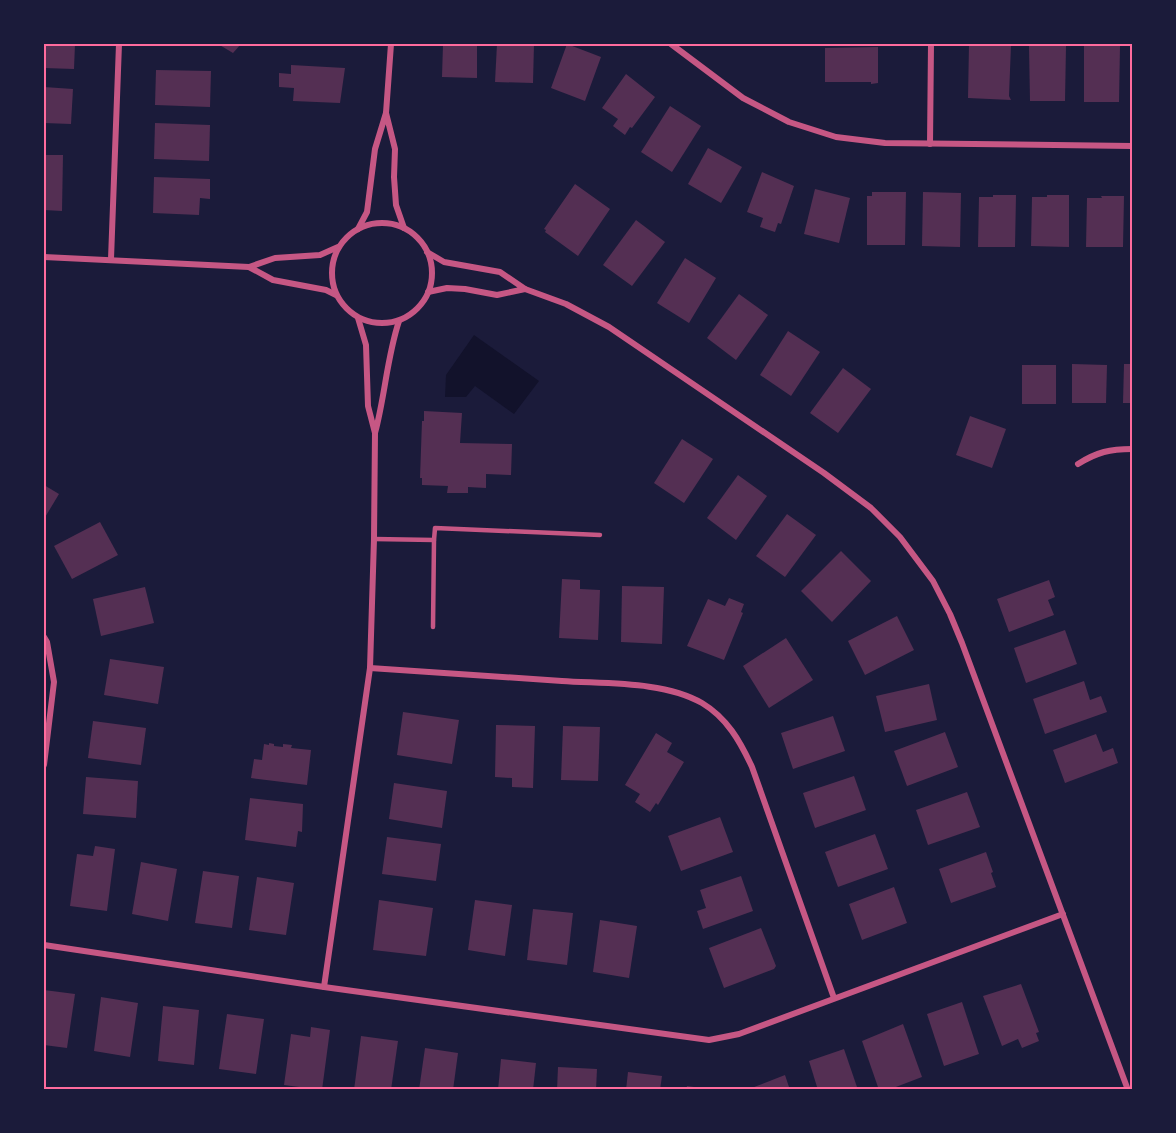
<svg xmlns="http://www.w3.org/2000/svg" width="1176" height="1133" viewBox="0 0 1176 1133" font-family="Jost,sans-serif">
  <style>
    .water { fill: #12122b }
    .building { fill: #542f53 }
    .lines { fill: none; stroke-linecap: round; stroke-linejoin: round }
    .service { stroke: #c65784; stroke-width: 4.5 }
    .minor { stroke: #c65784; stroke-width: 6 }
    .neatline { fill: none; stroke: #ff6b9d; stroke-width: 2 }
  </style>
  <rect width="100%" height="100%" fill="#1b1b3a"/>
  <!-- water -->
  <polygon class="water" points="474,335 539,381 514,414 475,386 466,397 445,397 446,375"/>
  <!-- building -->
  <g class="building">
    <polygon points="44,44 75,44 74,69 44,68"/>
    <polygon points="218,44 241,44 233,53"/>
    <polygon points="443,44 477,44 477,78 442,77"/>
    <polygon points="497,44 534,44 533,83 495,82"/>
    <polygon points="567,44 601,57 585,101 551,88"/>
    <polygon points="969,44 1011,45 1009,96 1011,100 968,98"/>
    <polygon points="1029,46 1066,46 1065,101 1030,101"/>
    <polygon points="1084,46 1120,46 1119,102 1084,102"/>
    <polygon points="878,47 878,83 871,84 871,82 825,82 825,48"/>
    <polygon points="291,65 345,68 340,103 293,101 294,88 279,87 279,73 291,74"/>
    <polygon points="156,70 211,71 210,107 155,105"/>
    <polygon points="626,74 655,97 632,128 630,127 625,135 613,126 618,119 602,108"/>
    <polygon points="44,87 73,89 71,124 44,123"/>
    <polygon points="670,106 701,126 672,172 641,152"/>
    <polygon points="155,123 210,125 209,161 154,159"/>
    <polygon points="708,148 742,167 721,203 688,184"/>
    <polygon points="44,155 63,155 62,211 44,210"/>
    <polygon points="762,172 794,186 781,224 778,223 775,232 760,227 763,218 747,212"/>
    <polygon points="154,177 210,179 210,199 200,198 199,215 153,213"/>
    <polygon points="575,184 610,209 578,256 545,232 546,230 544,229"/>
    <polygon points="815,189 850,198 839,243 804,234"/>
    <polygon points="872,192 906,192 905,245 867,245 867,196 872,196"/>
    <polygon points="923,192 961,193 960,247 922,246"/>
    <polygon points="993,195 1016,195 1015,247 978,247 979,197 993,197"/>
    <polygon points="1047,195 1069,195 1069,247 1031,246 1032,197 1047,197"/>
    <polygon points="1101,196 1124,196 1123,247 1086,247 1087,198 1102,198"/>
    <polygon points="636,220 665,242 632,286 603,265"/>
    <polygon points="685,258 716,278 689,323 657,303"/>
    <polygon points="739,294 768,315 736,360 707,338"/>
    <polygon points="788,331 820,352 791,396 760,375"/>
    <polygon points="1072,364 1107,365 1106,403 1072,403"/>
    <polygon points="1124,364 1132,364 1132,403 1123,403"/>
    <rect x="1022" y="365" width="34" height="39"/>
    <polygon points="843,368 871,389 838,433 810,413"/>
    <polygon points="424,411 462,413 460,443 512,444 511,475 486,474 486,488 468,487 468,493 447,493 448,486 422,485 422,478 420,478 422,421 424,421"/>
    <polygon points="970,416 1006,429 992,468 956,455"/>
    <polygon points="682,439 713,459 684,503 654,483"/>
    <polygon points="738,475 767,496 736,540 707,518"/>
    <polygon points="44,485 59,494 44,519"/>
    <polygon points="787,514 816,535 785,577 756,556"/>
    <polygon points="100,522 118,555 72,579 54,546"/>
    <polygon points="841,551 871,581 832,622 801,591"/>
    <polygon points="562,579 580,580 580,589 600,590 598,640 559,638"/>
    <polygon points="1049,580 1055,597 1048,600 1054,615 1009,632 997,599"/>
    <polygon points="622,586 664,587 662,644 621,642"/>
    <polygon points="145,587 154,623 101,636 93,599"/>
    <polygon points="729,598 744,604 741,612 743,613 724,660 687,646 708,599 725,606"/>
    <polygon points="897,616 914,650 865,675 848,641"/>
    <polygon points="1065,630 1077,664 1026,683 1014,648"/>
    <polygon points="786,638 813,680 769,708 743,666"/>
    <polygon points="110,659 164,667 158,704 104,695"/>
    <polygon points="1084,681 1090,700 1101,696 1107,712 1045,734 1033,699"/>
    <polygon points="929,684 937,720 885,732 876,696"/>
    <polygon points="403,712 459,720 452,764 397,755"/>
    <polygon points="833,716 845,751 793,769 781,733"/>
    <polygon points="93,721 146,728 141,765 88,758"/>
    <polygon points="496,725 535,726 533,788 512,787 512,778 495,777"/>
    <polygon points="563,726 600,727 598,781 561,780"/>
    <polygon points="945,732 958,767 907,786 894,751"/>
    <polygon points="656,733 672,743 667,752 684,762 658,805 656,803 650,812 635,802 640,794 625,785"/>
    <polygon points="1096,734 1103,752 1113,748 1118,763 1065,783 1053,750"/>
    <polygon points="269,743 274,744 274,746 283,747 283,744 292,745 291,748 311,750 307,785 251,778 254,759 262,760 264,744 269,745"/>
    <polygon points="854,776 866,810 815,828 803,793"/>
    <polygon points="86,777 138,781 136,818 83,814"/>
    <polygon points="394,783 447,791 442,828 389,819"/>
    <polygon points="967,792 980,827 928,845 916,810"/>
    <polygon points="250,798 303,804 302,832 298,831 296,847 245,840"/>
    <polygon points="720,817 733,852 681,871 668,836"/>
    <polygon points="875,834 888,869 838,887 825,852"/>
    <polygon points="387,837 441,844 436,881 382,874"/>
    <polygon points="95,846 115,849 107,911 70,906 77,854 93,856"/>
    <polygon points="986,852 993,872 991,873 996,887 951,903 939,869"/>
    <polygon points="141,862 177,869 168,921 132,914"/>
    <polygon points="203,871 239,876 232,928 195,923"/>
    <polygon points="741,876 753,911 703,929 697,911 706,908 700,890"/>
    <polygon points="257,877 294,883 286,935 249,930"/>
    <polygon points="894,887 907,923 862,940 849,904"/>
    <polygon points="379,900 433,908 426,956 373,950"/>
    <polygon points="475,900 512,905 505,956 468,950"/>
    <polygon points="533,909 573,913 567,965 527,960"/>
    <polygon points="600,920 637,926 629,978 593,972"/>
    <polygon points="761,928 776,966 774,969 724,988 709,948"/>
    <polygon points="1021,984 1039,1032 1036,1033 1039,1041 1022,1048 1018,1039 1002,1046 983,996"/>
    <polygon points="44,990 75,994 67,1048 44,1045"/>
    <polygon points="101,997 138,1003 130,1057 94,1051"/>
    <polygon points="962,1002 979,1054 944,1066 927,1014"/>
    <polygon points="163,1006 199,1010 194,1065 158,1061"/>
    <polygon points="227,1014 264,1019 256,1074 219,1069"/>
    <polygon points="903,1024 922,1077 888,1090 879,1090 862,1041"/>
    <polygon points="311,1027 330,1030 322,1090 284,1085 291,1034 310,1037"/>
    <polygon points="361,1036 398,1041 391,1090 354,1090"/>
    <polygon points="425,1048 458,1053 453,1090 419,1090"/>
    <polygon points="844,1049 858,1090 818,1090 809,1061"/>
    <polygon points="501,1059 536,1063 533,1090 498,1090"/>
    <polygon points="558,1067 597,1069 596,1090 557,1090"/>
    <polygon points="628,1072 662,1076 660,1090 626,1090"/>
    <polygon points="785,1075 790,1090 749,1090 749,1089"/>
    <polygon points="687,1086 701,1088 701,1090 686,1090"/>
  </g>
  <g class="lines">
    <!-- service -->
    <g class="service">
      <polyline points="374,539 434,540 435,528 600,535"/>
      <polyline points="433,627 434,540"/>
    </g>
    <!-- minor -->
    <g class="minor">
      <polyline points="671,44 743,98 789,122 836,137 885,143 1132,146"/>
      <polyline points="386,113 391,44"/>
      <polyline points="930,144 931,44"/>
      <circle cx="382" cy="273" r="50"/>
      <polyline points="358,229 367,212 375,149 386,113 395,149 394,177 396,205 404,228"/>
      <polyline points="427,252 444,262 500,272 525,289 497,295 465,289 447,288 428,292"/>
      <polyline points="44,257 249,267"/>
      <polyline points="111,259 119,44"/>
      <polyline points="525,289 566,304 609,327 824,473 871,508 900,537 933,581 950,614 962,643 1128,1090"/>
      <polyline points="336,295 326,290 273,280 249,267 275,258 320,255 338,247"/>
      <path d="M358,318L366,345L368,406L375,433C385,396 387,357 399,321"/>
      <path d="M1078,464C1097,452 1110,449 1132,449"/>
      <polyline points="44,637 47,642 54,682 44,765"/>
      <path d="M370,668C434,672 498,677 562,681C605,684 664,681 702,703C727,718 740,741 752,767L834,998"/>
      <polyline points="44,945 324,987 709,1040 739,1034 1063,914"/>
      <polyline points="324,987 370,668 374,539 375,433"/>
    </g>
  </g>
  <!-- border -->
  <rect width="1176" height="1133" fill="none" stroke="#1b1b3a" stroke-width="90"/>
  <rect x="45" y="45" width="1086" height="1043" class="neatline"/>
</svg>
